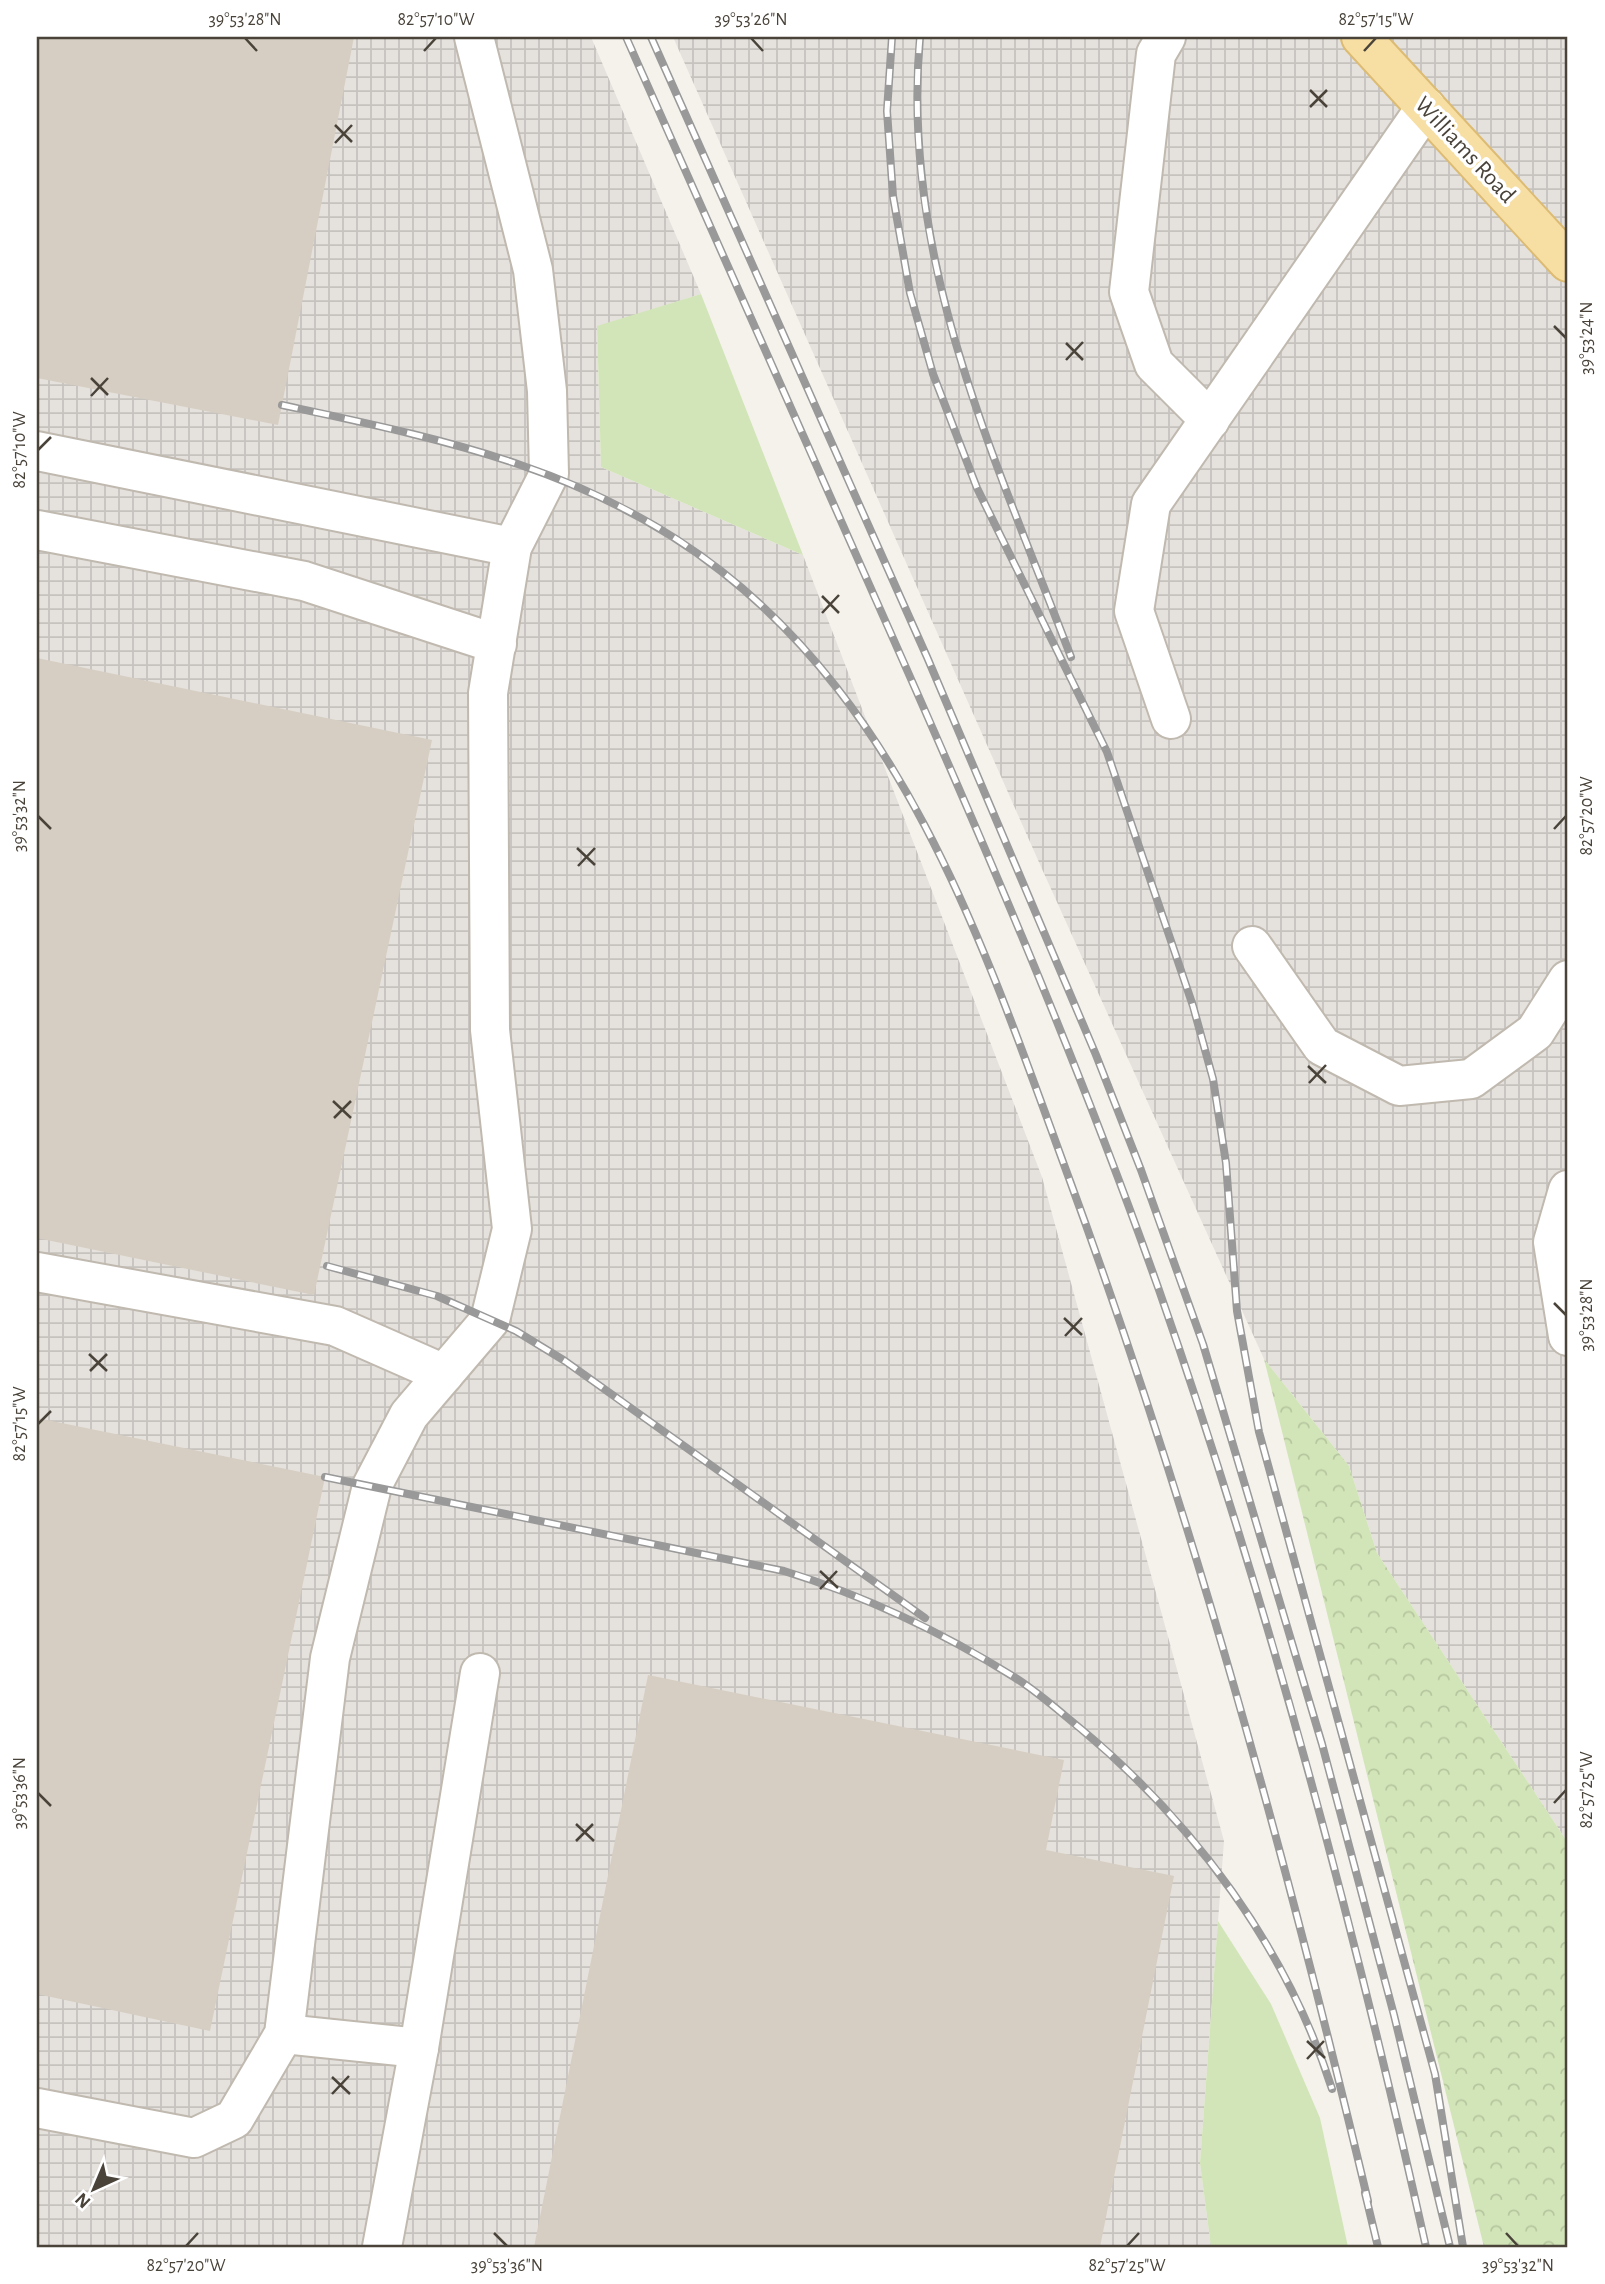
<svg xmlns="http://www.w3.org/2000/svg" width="1605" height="2284" viewBox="0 0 1605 2284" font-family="'Alegreya Sans',sans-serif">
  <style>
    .industrial { fill: url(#industrial-grid) }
    .green { fill: #d2e5b8 }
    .forest { fill: url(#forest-crowns) }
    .building { fill: #d6cec2 }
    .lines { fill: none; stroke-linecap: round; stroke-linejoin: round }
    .minor-casing { stroke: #c0b9af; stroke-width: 42 }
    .major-casing { stroke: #dcbb73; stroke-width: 42 }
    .minor { stroke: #fff; stroke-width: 38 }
    .major { stroke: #f7dea3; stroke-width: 38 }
    .rail-casing { stroke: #999; stroke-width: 8 }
    .rail { stroke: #fff; stroke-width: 5; stroke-dasharray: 16; stroke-linecap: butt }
    .ticks { fill: none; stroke: #49433a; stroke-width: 2.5 }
    .labels { text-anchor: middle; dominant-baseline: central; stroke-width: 7; stroke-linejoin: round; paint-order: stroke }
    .street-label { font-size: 24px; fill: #49433a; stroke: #fff }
    .neatline { fill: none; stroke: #49433a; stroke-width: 2.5 }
    .ticks-label { font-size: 18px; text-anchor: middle; fill: #49433a }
  </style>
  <defs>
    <pattern id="industrial-grid" width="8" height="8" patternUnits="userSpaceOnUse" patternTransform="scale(1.75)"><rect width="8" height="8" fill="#e5e1dd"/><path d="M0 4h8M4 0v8" fill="none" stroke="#c6c2be"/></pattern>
    <pattern id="forest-crowns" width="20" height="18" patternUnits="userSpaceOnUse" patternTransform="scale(1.75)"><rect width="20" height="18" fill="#d2e5b8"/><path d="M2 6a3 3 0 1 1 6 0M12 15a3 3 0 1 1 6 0" fill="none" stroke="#b6c69f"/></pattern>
  </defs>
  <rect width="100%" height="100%" fill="#f5f2ec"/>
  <!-- industrial -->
  <g class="industrial">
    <polygon points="37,37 591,37 701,294 597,327 601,467 803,555 1042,1177 1224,1841 1200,2163 1211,2247 37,2247"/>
    <polygon points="673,37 1568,37 1568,1843 1377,1553 1349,1466 1264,1359 1042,869"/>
  </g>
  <!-- green -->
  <g class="green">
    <polygon points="701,294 803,555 601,467 597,326"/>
    <polygon points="1218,1921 1271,2004 1320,2118 1348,2247 1211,2247 1200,2163"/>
  </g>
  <!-- forest -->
  <polygon class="forest" points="1264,1359 1349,1466 1377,1553 1568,1843 1568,2247 1484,2247"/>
  <!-- building -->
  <g class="building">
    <polygon points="37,37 354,37 278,425 37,378"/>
    <polygon points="37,658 432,740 314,1295 37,1238"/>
    <polygon points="37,1418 325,1477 210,2031 37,1994"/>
    <polygon points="648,1675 1064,1760 1046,1850 1174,1876 1100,2247 534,2247"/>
  </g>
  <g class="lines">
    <!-- minor casing -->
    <g class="minor-casing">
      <g id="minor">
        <polyline points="1166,37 1156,54 1129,292 1154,364 1210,420"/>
        <polyline points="37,451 512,547"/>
        <polyline points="37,530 304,581 497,644"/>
        <polyline points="1171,719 1134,611 1151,504 1426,107"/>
        <polyline points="1252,946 1322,1046 1399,1086 1471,1079 1535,1032 1568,980"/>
        <polyline points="1568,1190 1553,1242 1568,1336"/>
        <polyline points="37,1272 335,1326 444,1374"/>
        <polyline points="284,2034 419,2048"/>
        <polyline points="37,2108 194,2138 234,2119 284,2034 330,1658 372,1486 409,1415 490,1320 512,1229 490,1030 488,693 512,547 549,474 547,391 533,270 474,37"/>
        <polyline points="382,2247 419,2048 480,1673"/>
      </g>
    </g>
    <!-- major casing -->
    <g class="major-casing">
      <polyline id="major" points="1361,37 1568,262"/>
    </g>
    <!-- minor -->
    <use href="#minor" class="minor"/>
    <!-- major -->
    <use href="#major" class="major"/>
    <!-- rail casing -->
    <g class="rail-casing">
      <g id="rail">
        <path d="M626,37C709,224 793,412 876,600C977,827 1076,1055 1159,1290C1268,1602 1354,1924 1426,2247"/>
        <polyline points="651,37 927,657 1096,1055 1141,1170 1203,1344 1322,1744 1394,2015 1450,2247"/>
        <polyline points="892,37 887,111 893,196 910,293 933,374 977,488 1107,752 1193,1006 1213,1079 1226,1163 1237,1311 1259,1432 1435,2074 1463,2247"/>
        <path d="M920,37C900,259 994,455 1071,657"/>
        <path d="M282,405C441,439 590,468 721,571C913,721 989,961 1070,1181C1192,1513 1286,1857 1368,2201"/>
        <polyline points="327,1266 437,1296 516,1331 565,1361 925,1618"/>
        <path d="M325,1477L784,1571C865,1596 942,1632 1014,1677C1038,1692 1059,1711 1081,1729C1194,1823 1287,1948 1332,2089"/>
        <polyline points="1365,2193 1378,2247"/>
      </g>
    </g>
    <!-- rail -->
    <use href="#rail" class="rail"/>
  </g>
  <!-- ticks -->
  <path class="ticks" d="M245,38L257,51M751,38L763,51M424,51L436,38M1364,51L1376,38M1310,90L1327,107M1310,107L1327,90M335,125L352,142M335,143L352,125M1554,326L1566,338M1066,343L1083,360M1066,360L1083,342M91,378L108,395M91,396L108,378M38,450L51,437M822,596L839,613M822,613L839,595M38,816L51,829M1554,829L1566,816M577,848L595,865M578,866L595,848M1308,1066L1326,1083M1309,1083L1326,1065M333,1101L351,1118M334,1118L351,1101M1554,1303L1566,1315M1064,1318L1082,1335M1065,1336L1082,1318M89,1354L107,1371M90,1371L107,1354M38,1424L51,1411M820,1571L838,1588M820,1589L837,1571M38,1793L51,1806M1554,1803L1566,1790M576,1824L594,1841M576,1841L593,1824M1307,2041L1325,2058M1307,2059L1324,2041M332,2077L350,2094M332,2094L349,2076M494,2233L507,2246M1506,2233L1518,2246M186,2246L198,2233M1127,2246L1139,2233"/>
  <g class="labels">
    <!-- street labels -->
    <g class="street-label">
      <text transform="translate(1465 150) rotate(47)">Williams Road</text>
    </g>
  </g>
  <!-- border -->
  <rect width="1605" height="2284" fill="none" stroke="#ffffff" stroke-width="77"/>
  <!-- north arrow -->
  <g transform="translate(94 2189) rotate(224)" stroke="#ffffff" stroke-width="5" paint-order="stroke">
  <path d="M0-5L12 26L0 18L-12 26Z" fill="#49433a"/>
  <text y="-10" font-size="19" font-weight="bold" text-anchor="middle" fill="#49433a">N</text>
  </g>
  <rect x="38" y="38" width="1528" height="2208" class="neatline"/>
  <g class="ticks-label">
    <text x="245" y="25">39°53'28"N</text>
    <text x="436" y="25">82°57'10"W</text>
    <text x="751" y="25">39°53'26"N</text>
    <text x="1376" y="25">82°57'15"W</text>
    <text transform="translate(1586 338) rotate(-90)" y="6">39°53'24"N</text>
    <text transform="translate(19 450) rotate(-90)" y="6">82°57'10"W</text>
    <text transform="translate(1586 816) rotate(-90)" y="6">82°57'20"W</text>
    <text transform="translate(19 816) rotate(-90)" y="6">39°53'32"N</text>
    <text transform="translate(1586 1315) rotate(-90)" y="6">39°53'28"N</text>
    <text transform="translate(19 1424) rotate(-90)" y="6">82°57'15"W</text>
    <text transform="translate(1586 1790) rotate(-90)" y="6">82°57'25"W</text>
    <text transform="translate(19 1793) rotate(-90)" y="6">39°53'36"N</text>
    <text x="186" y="2271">82°57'20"W</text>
    <text x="507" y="2271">39°53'36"N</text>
    <text x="1127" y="2271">82°57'25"W</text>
    <text x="1518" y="2271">39°53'32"N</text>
  </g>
</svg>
